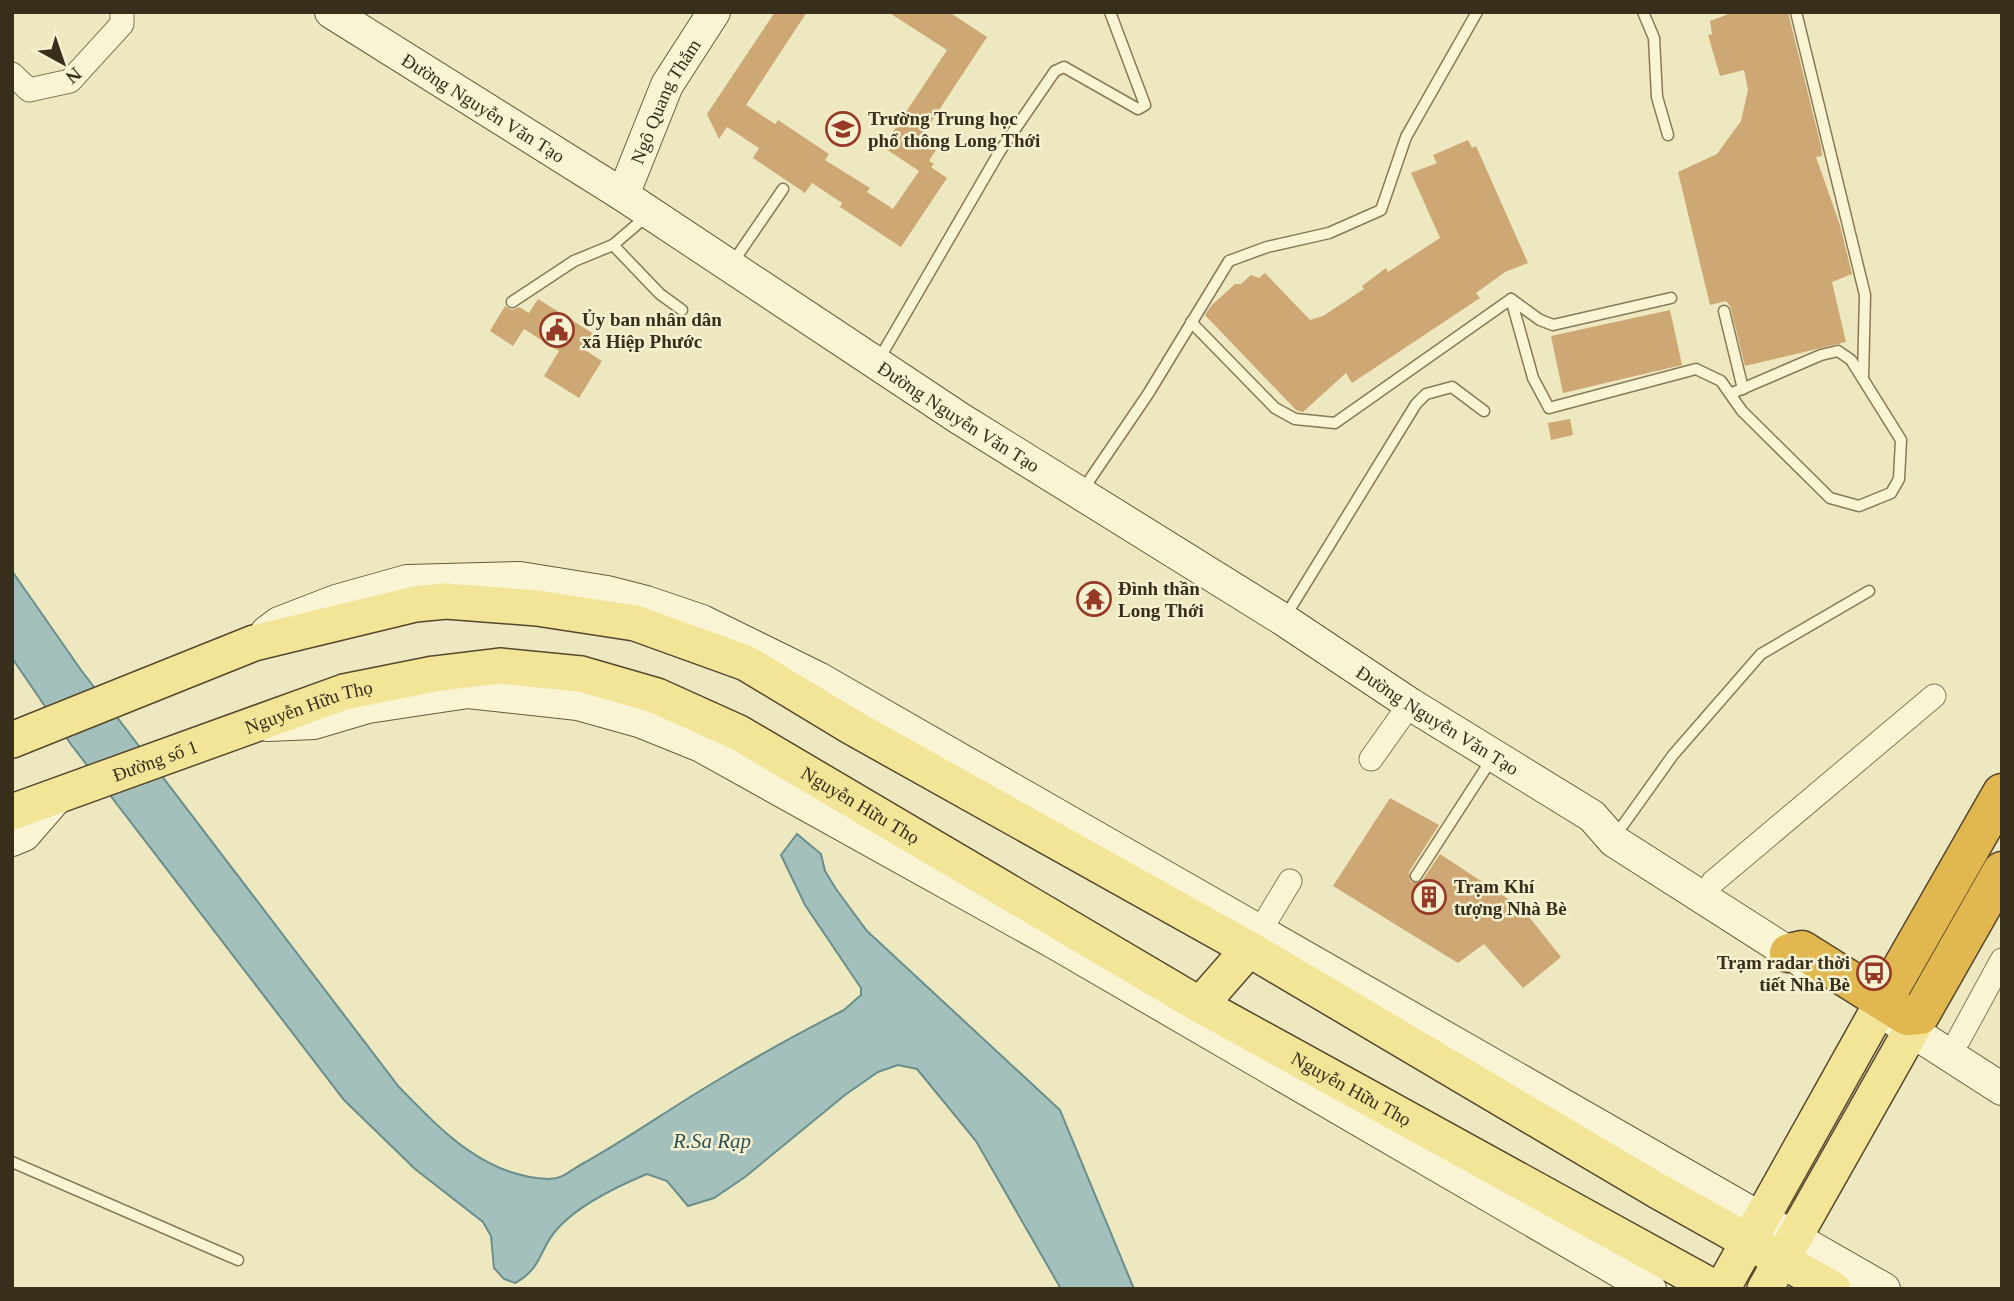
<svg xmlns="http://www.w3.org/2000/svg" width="2014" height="1301" viewBox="0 0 2014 1301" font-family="'Times New Roman',serif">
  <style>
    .water { fill: #a3c0bc; stroke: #6a8e8b; stroke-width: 2 }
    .building { fill: #cda875 }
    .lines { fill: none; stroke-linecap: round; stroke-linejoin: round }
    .lane-casing { stroke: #887958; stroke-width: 13 }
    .street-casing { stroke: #887958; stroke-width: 25 }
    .secondary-casing { stroke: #695a3b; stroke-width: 34 }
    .primary-casing { stroke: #55462c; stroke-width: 38 }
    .highway-casing { stroke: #55462c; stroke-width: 41 }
    .lane { stroke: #f9f4d3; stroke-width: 10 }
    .street { stroke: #f9f4d3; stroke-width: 23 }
    .secondary { stroke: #f9f4d3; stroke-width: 32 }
    .primary { stroke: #f3e597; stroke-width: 35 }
    .highway { stroke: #e0b84f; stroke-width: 38 }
    .labels { text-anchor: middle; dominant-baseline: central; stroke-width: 5; stroke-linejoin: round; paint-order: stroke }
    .street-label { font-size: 19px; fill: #372e1c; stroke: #f6f1d0 }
    .poi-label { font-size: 19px; font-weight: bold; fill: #372e1c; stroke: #f6f1d0; text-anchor: start }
    .water-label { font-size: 21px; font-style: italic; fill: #2b5357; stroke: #f6f1d0 }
  </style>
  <rect width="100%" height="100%" fill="#eee8c0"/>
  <!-- water -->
  <path class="water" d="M12,571L81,670L399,1087C440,1129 484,1177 549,1179C563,1179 571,1170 582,1164C629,1138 672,1107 718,1080C759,1055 801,1032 844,1010L861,995V988L805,905L781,855L797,834L821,854L825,871L836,889L867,931L1060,1110L1134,1289H1061L976,1141L917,1069L898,1065L878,1072L845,1095L745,1177L714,1198L688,1206L667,1181L647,1174C618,1186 580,1204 558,1228C539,1248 543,1268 515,1283L504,1279L494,1268L491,1236L483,1222L415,1169L344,1100L70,743L12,658Z"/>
  <!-- building -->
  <g class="building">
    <polygon points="775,12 807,12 746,105 775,124 778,120 829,154 825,160 870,188 867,192 893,209 919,171 883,147 947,50 888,12 949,12 987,37 920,139 936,150 929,161 934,164 931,167 947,178 901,247 840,207 842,203 812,183 805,193 753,158 759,148 727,127 719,139 707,114"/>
    <polygon points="1734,12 1788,12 1821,146 1822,156 1816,157 1840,225 1852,274 1832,282 1846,342 1745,366 1730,306 1726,301 1710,305 1678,172 1717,154 1741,121 1748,90 1744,70 1720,76 1708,35 1712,34 1710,21"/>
    <polygon points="1468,140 1472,148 1476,146 1528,263 1505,272 1476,293 1480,298 1352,383 1346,373 1303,412 1296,410 1205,315 1211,306 1235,284 1241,284 1251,275 1259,278 1265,273 1310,320 1323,316 1364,289 1362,286 1386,268 1388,272 1440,238 1411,173 1437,163 1433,155"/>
    <polygon points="538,299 594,334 585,350 602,361 579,398 544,376 559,351 524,329 513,346 490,331 505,306 512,310 519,307 529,313"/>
    <polygon points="1670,310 1682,365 1563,393 1551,336"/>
    <polygon points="1570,419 1573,435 1551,440 1548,423"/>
    <polygon points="1091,582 1112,595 1098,617 1077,604"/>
    <polygon points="1390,798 1439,825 1409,872 1411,882 1422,881 1440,854 1522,908 1561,957 1523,988 1484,944 1458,963 1333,886"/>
  </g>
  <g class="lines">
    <!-- lane casing -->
    <g class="lane-casing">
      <g id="lane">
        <polyline points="1643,12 1654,38 1657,97 1668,135"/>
        <polyline points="1796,12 1865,295 1863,378"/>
        <polyline points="648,215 613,245 660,294 682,310"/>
        <polyline points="731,265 783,189"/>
        <polyline points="1511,299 1533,378 1549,408 1696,369 1721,381 1742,411 1830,498 1859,506 1891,493 1899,479 1901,440 1851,360 1838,351 1821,355 1730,394"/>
        <polyline points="512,302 574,261 613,245"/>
        <polyline points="1724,311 1743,389"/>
        <polyline points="1191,322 1275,408 1295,419 1335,423 1511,299 1540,320 1553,325 1671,298"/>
        <polyline points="878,361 1000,151 1055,71 1064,67 1138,109 1145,105 1110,12"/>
        <polyline points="1082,491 1148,394 1229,261 1267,247 1329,233 1381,210 1406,137 1477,12"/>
        <polyline points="1285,617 1416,404 1426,394 1452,387 1484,411"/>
        <polyline points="1623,825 1673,755 1761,654 1869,591"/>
        <polyline points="1416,876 1493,757"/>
        <polyline points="12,1162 238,1260"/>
      </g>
    </g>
    <!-- street casing -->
    <g class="street-casing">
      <g id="street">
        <polyline points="12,74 29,90 70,81 122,24 122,12"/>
        <polyline points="1371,759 1410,704"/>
        <polyline points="1713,882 1934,696"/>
        <polyline points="1252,944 1290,881"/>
        <polyline points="1959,1039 2002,960"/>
      </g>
    </g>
    <!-- secondary casing -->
    <g class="secondary-casing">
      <g id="secondary">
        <path id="s1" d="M331,12L623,195L959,418L1284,620L1410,704L1592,816L1614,841L1808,965"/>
        <path id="s2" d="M623,195L667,85L714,12"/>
        <polyline points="267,632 279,623 336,601 407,581 520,578 607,592 646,602 702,621 818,678 1884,1289"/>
        <polyline points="268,725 314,723 368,707 468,692 578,704 639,721 701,746 1055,943 1650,1289"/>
        <polyline points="12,840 24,835 57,797"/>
        <polyline points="1890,1017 2002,1089"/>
      </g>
    </g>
    <!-- primary casing -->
    <g class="primary-casing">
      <g id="primary">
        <polyline points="12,740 254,643 415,604 446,601 537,608 635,623 746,663 852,727 1249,949 1658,1191 1833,1289"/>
        <path id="s3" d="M12,812L344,692L434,674L500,666L581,674L657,696L739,733L1200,1005L1716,1289"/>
        <polyline points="1200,1005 1249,949"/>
        <polyline points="1722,1289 1887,994"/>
        <polyline points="1765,1289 1920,1015"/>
      </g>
    </g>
    <!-- highway casing -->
    <g class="highway-casing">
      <g id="highway">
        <polyline points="1789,953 1802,950 1907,1016 1920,1015 2002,871"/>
        <polyline points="1887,994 2002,793"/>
      </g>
    </g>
    <!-- lane -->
    <use href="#lane" class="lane"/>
    <!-- street -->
    <use href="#street" class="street"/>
    <!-- secondary -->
    <use href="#secondary" class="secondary"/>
    <!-- primary -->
    <use href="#primary" class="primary"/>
    <!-- highway -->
    <use href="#highway" class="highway"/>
  </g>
  <!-- icons -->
  <defs>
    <g id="school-ring" transform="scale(1.75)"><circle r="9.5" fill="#f6f1d0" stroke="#973927" stroke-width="1.5"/><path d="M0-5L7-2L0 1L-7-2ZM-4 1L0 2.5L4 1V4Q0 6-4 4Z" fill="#973927"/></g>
    <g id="civic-ring" transform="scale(1.75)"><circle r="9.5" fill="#f6f1d0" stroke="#973927" stroke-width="1.5"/><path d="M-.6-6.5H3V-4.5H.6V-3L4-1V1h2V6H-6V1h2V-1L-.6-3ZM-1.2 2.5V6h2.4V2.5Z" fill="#973927"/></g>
    <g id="temple-ring" transform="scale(1.75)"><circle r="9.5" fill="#f6f1d0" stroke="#973927" stroke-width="1.5"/><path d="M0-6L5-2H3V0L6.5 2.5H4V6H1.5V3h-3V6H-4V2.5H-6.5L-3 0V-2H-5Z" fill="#973927"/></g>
    <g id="building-ring" transform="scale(1.75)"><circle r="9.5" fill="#f6f1d0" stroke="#973927" stroke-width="1.5"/><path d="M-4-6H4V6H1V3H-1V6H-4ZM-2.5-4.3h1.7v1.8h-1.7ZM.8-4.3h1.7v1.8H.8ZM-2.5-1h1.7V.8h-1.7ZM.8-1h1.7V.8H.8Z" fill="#973927"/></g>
    <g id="bus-ring" transform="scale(1.75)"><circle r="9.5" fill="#f6f1d0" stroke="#973927" stroke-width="1.5"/><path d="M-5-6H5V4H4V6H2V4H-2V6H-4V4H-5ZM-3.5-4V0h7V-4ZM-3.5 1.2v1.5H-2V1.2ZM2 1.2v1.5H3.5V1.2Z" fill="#973927"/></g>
  </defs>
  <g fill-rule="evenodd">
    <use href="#school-ring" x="843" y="129"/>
    <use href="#civic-ring" x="557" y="330"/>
    <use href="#temple-ring" x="1094" y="599"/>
    <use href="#building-ring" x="1429" y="897"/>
    <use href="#bus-ring" x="1874" y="973"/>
  </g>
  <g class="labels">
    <!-- street labels -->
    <g class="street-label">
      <text stroke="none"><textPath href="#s2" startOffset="103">Ngô Quang Thắm</textPath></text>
      <text stroke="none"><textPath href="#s1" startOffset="180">Đường Nguyễn Văn Tạo</textPath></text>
      <text stroke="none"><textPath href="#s1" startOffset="747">Đường Nguyễn Văn Tạo</textPath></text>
      <text stroke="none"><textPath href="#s3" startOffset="315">Nguyễn Hữu Thọ</textPath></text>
      <text stroke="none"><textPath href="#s1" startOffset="1314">Đường Nguyễn Văn Tạo</textPath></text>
      <text stroke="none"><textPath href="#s3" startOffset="152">Đường số 1</textPath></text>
      <text stroke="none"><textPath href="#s3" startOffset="903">Nguyễn Hữu Thọ</textPath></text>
      <text stroke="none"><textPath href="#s3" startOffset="1470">Nguyễn Hữu Thọ</textPath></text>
    </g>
    <!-- poi labels -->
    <g class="poi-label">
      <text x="868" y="118">Trường Trung học<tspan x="868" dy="22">phổ thông Long Thới</tspan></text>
      <text x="582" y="319">Ủy ban nhân dân<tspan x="582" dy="22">xã Hiệp Phước</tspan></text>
      <text x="1118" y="588">Đình thần<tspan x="1118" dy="22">Long Thới</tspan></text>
      <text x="1454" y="886">Trạm Khí<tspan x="1454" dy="22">tượng Nhà Bè</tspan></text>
      <text x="1850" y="962" text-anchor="end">Trạm radar thời<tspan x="1850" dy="22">tiết Nhà Bè</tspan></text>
    </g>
    <!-- water labels -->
    <g class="water-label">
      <text x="712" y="1141">R.Sa Rạp</text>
    </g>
  </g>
  <!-- border -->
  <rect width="2014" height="1301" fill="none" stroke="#372e1c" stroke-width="28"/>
  <!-- north arrow -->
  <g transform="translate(63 63) rotate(140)" stroke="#f6f1d0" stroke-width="5" paint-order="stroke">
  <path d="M0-5L12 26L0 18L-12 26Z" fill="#372e1c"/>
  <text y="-10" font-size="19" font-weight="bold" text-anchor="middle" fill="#372e1c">N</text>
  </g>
</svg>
